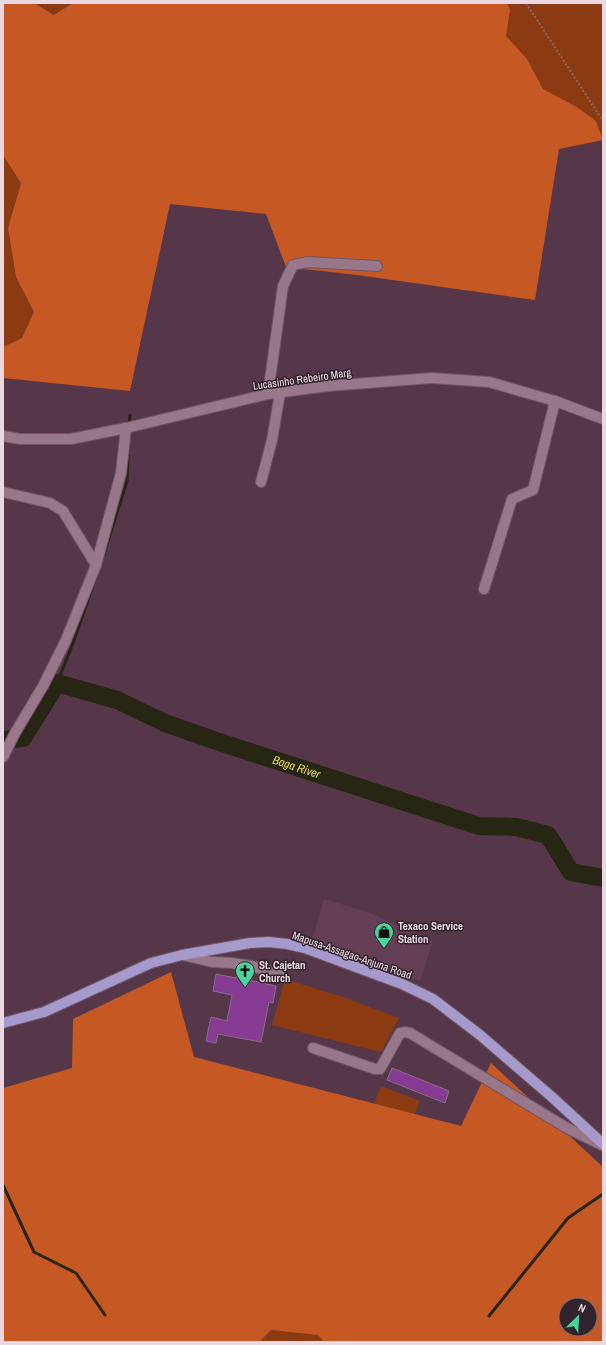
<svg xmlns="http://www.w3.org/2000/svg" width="606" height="1345" viewBox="0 0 606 1345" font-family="'Archivo Narrow',sans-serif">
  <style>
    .built { fill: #633e54 }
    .green { fill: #8c3a11 }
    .forest { fill: #c65824; fill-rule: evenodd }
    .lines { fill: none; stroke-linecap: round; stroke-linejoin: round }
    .stream { stroke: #272513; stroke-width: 3 }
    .river { stroke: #272513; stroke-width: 18 }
    .building { fill: #873a91; stroke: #876f8a }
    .minor-casing { stroke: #6e5665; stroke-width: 12 }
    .major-casing { stroke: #6e5665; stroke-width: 12 }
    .path { stroke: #836978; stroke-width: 2; stroke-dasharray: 2 2; stroke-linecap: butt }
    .minor { stroke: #99778b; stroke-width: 10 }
    .major { stroke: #a699cc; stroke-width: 10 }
    .labels { text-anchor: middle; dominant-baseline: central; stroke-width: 3; stroke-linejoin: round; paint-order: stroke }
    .street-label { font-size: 11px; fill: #ebd8e2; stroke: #32242c }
    .poi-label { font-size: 11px; font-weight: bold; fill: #ebd8e2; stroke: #32242c; text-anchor: start }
    .water-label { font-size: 12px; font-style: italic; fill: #e7d959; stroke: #32242c }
  </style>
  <rect width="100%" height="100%" fill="#553749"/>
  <!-- built -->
  <polygon class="built" points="324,899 368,912 433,941 420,981 311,943"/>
  <!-- green -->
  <g class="green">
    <polygon points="34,3 73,3 54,15"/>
    <polygon points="507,3 603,3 603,140 596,121 577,107 543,89 527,59 506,36 510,10"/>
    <polygon points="3,155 21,183 8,228 16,277 34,312 22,338 3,347"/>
    <polygon points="285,979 343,997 399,1018 381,1052 272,1025"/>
    <polygon points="381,1086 420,1101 413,1118 374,1103"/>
    <polygon points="271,1330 318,1335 324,1342 259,1342"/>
  </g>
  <!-- forest -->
  <g class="forest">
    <polygon points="3,3 34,3 54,15 73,3 507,3 510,10 506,36 527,59 543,89 577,107 596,121 603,140 559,149 535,300 357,275 286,267 266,214 170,204 130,391 3,378 3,347 22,338 34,312 16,277 8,228 21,183 3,155"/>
    <path d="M171,972L194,1057L461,1126L491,1063L603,1167V1342H324L318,1335L271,1330L259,1342H3V1088L72,1068L73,1019ZM566,1305H590V1329H566Z"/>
  </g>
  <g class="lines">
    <!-- stream -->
    <g class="stream">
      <polyline points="129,425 130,415"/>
      <polyline points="104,554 127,481 128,455"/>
      <polyline points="57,683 72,646 97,574"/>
      <polyline points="3,1185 34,1252 76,1273 105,1315"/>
      <polyline points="489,1316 568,1218 603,1194"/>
    </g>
    <!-- river -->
    <path class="river" id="s1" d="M3,740L23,738L57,683L117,700L165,723L219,742L479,826L516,827L548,835L571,872L603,878"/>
  </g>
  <!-- building -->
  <g class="building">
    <polygon points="237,970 250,973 248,980 276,986 273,1003 269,1002 261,1042 218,1034 216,1043 206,1041 211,1017 227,1021 232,995 213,991 216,974 236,978"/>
    <polygon points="392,1068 449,1091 445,1103 387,1080"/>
  </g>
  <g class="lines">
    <!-- minor casing -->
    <g class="minor-casing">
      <g id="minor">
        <polyline points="268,394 283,286 293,265 308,262 377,266"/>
        <polyline points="3,436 20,439 71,439 126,428 268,394 328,386 432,378 489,382 555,401 603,419"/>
        <polyline points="261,482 272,440 280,393"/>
        <polyline points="3,492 50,503 63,511 96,565"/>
        <polyline points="484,589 512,499 533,490 555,401"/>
        <polyline points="3,757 15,733 43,686 66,640 96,565 121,473 126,428"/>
        <polyline points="182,955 212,962 232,963 252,966 281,975"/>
        <polyline points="313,1048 375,1069 380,1069 400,1033 405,1032 410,1033 567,1128 602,1145"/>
      </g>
    </g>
    <!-- major casing -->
    <g class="major-casing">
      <polyline id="major" points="3,1023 44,1012 151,963 182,955 250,943 269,942 287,944 305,948 402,984 433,999 480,1035 552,1097 603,1144"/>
    </g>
    <!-- path -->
    <polyline class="path" points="526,3 603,121"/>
    <!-- minor -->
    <use href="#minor" class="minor"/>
    <!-- major -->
    <use href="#major" class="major"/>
  </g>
  <!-- icons -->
  <defs>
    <g id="shop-pin" transform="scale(1)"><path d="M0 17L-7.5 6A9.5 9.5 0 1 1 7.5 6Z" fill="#48d49d" stroke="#32242c"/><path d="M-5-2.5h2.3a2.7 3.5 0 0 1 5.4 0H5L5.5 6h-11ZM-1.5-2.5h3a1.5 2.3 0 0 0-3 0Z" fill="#111"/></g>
    <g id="church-pin" transform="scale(1)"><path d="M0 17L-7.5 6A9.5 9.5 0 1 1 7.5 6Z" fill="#48d49d" stroke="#32242c"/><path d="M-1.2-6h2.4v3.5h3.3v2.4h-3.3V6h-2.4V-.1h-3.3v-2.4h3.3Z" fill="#111"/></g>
  </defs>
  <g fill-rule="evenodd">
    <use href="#shop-pin" x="384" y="932"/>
    <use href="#church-pin" x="245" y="971"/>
  </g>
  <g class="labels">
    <!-- street labels -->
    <g class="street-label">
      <text transform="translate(302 379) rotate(-8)">Lucasinho Rebeiro Marg</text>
      <text transform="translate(352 955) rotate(19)">Mapusa-Assagao-Anjuna Road</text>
    </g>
    <!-- poi labels -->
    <g class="poi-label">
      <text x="398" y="926">Texaco Service<tspan x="398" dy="13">Station</tspan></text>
      <text x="259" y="965">St. Cajetan<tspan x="259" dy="13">Church</tspan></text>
    </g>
    <!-- water labels -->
    <g class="water-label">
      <text stroke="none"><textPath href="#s1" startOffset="339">Baga River</textPath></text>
    </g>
  </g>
  <!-- border -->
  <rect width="606" height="1345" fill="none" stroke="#ebd8e2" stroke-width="8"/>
  <!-- north arrow -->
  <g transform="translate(578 1317) rotate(24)"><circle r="19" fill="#32242c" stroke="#7c6c75"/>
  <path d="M0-3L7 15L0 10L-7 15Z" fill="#48d49d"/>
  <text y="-6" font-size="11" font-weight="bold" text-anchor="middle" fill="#ebd8e2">N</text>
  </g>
</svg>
